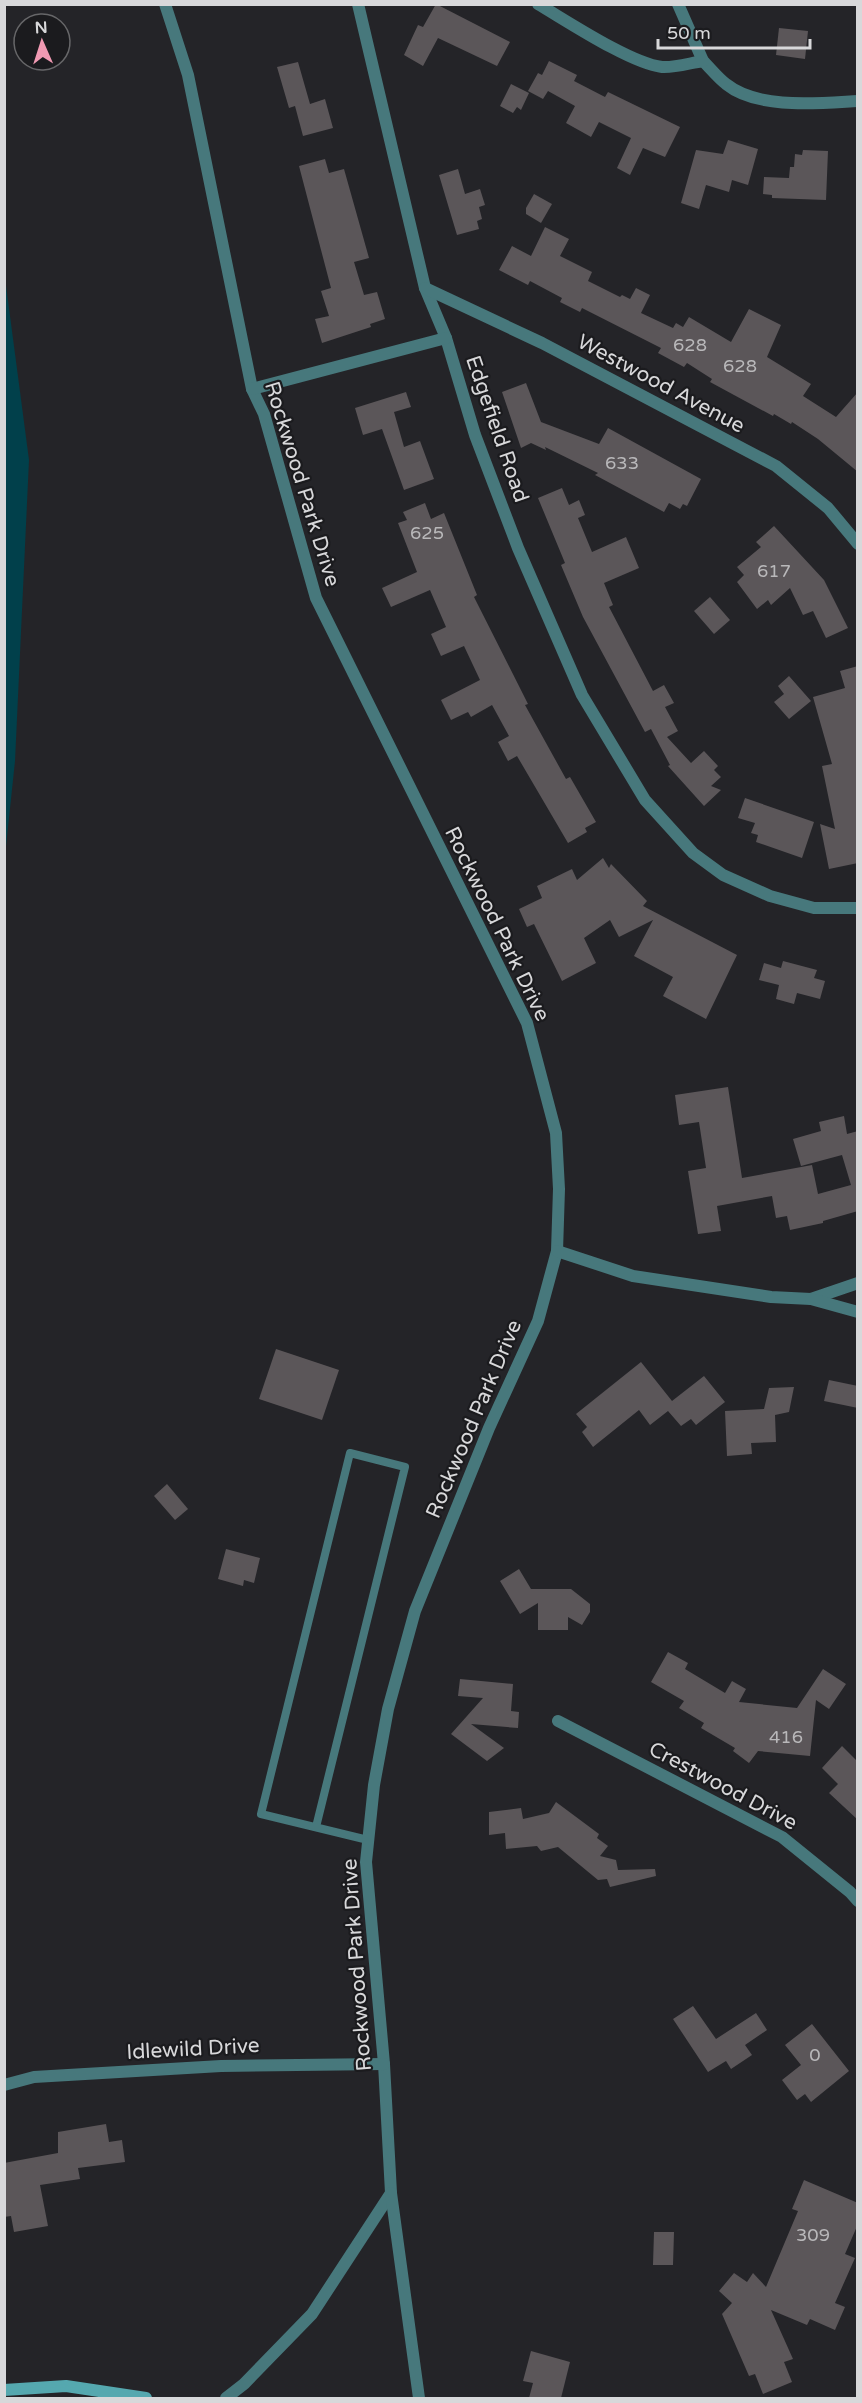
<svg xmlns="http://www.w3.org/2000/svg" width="862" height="2403" viewBox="0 0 862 2403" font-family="'Varela Round',sans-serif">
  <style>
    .water { fill: #01404b }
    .building { fill: #5b5659 }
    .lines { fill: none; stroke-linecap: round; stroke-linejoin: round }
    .service { stroke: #47787c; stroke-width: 8 }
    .minor { stroke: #47787c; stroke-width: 12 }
    .secondary { stroke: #55a8af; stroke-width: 12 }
    .labels { text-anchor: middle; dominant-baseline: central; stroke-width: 4.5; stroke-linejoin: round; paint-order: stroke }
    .number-label { font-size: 18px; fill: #b9b8ba }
    .street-label { font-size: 21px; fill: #d8d8da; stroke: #1b1b1e }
  </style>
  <rect width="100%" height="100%" fill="#242428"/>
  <!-- water -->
  <polygon class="water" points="5,278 29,460 15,761 5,856"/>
  <!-- building -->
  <g class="building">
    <polygon points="436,4 510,42 497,66 438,38 423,66 404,55 418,25 423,27"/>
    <polygon points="779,28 808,31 805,59 776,55"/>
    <polygon points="549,61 577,75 574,81 605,97 608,92 680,127 665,157 643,148 630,175 617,168 631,138 599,122 591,137 566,123 575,106 548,91 543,99 528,91 538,73 542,75"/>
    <polygon points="298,62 310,104 325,99 333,128 303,136 295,106 289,108 277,67"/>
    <polygon points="511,84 529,93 521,110 517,107 513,113 500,106"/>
    <polygon points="728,140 758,149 748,185 732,180 729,192 706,185 699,209 681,203 696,150 723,154"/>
    <polygon points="803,150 828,151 826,200 772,198 772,195 763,194 764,177 789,178 790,167 794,167 795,154 802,155"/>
    <polygon points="325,159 329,173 344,169 369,258 354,262 364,295 377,292 385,319 370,324 371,327 322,343 315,319 329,316 321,291 331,288 299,166"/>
    <polygon points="458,169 465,194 480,189 485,205 479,207 482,219 477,221 479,229 457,235 439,175"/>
    <polygon points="534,194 552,204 541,223 526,214 526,208"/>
    <polygon points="545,227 569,239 560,256 592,272 588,281 620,297 622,295 630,299 636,288 650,295 641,313 673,328 676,323 683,327 689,317 731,342 749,309 781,325 767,357 811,384 803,396 836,417 858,392 858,472 818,439 792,422 791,424 774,414 773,416 710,382 712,379 687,363 684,367 658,353 661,348 582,308 580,312 560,302 562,298 530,281 528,285 499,270 512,246 531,256"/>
    <polygon points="526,383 541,422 599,444 608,428 701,479 687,506 683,504 680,509 669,503 664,512 595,475 598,473 545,447 546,450 531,443 521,448 502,392"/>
    <polygon points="406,392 411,407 394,412 404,447 420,441 434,479 404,490 382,429 363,435 355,408"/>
    <polygon points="562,488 569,505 579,500 585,515 578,518 592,552 626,537 639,568 604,583 613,605 609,607 653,691 664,685 674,703 665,707 678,731 667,737 691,763 704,751 718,766 714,770 721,777 711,786 721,790 704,806 668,766 670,765 651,729 645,732 583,617 561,565 565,563 538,498"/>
    <polygon points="425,503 431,519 444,513 477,595 474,597 528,704 525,705 566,779 570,777 596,822 585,828 587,832 568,843 517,756 508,761 498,742 509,736 492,705 471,717 468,712 451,720 441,700 480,680 464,646 441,656 431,634 446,627 430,590 391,607 382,588 417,572 398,523 407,520 403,512"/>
    <polygon points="774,526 824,580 848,628 826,638 813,611 803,615 790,588 771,605 768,600 757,609 737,582 744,575 737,567 761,547 756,542"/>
    <polygon points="710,597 730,620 714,634 694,611"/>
    <polygon points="858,666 858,863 829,869 820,824 835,829 822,766 832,764 813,697 845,688 840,671"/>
    <polygon points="789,676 811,701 789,719 774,702 784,694 778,686"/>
    <polygon points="745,798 814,822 802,858 756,842 758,835 751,833 755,823 738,818"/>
    <polygon points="603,858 609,868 611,864 647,901 643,906 737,955 706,1019 663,996 673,977 634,956 653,920 619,937 610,920 584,938 596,963 562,981 534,924 527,927 519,909 542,898 537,886 572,869 577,880"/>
    <polygon points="783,961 817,970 814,978 825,981 820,999 797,993 794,1004 776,999 779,985 759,980 764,963 781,968"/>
    <polygon points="728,1087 742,1178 812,1165 818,1194 851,1185 842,1155 801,1166 793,1139 821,1131 819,1122 844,1116 847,1134 858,1131 858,1211 823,1221 823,1223 790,1230 787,1216 776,1218 772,1196 717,1206 721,1231 698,1234 688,1171 706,1168 699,1122 679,1125 675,1095"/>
    <polygon points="276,1349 339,1370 322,1420 259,1399"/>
    <polygon points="641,1362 672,1401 704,1376 725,1402 696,1425 691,1419 681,1426 668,1411 650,1425 639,1410 593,1447 582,1432 587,1427 576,1414"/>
    <polygon points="829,1380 858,1386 858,1408 824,1401"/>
    <polygon points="794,1387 789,1412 775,1415 776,1442 751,1443 752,1454 727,1456 725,1411 764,1409 769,1388"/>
    <polygon points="167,1484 188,1509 175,1520 154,1496"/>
    <polygon points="226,1549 260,1558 254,1583 244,1580 243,1586 218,1579"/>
    <polygon points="519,1569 531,1589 571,1589 590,1604 590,1612 582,1625 568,1617 568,1630 538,1630 538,1603 520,1614 500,1581"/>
    <polygon points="668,1652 688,1663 685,1669 725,1693 732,1681 746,1689 739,1702 797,1708 823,1669 846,1684 829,1709 816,1700 810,1756 758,1751 749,1763 733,1751 735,1748 701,1728 704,1723 679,1708 684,1701 651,1682"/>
    <polygon points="460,1679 513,1684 511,1711 519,1712 518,1728 471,1724 504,1748 487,1761 451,1734 483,1698 458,1696"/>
    <polygon points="842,1746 858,1762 858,1820 829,1793 838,1784 822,1768"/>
    <polygon points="556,1802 599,1834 597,1838 608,1846 600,1856 616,1860 618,1870 655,1869 656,1876 610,1887 607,1879 598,1880 558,1847 541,1851 537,1846 506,1849 505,1833 489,1835 489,1812 521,1808 523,1819 549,1813"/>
    <polygon points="693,2006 716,2039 756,2013 767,2030 745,2045 752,2055 731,2069 726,2061 708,2072 673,2019"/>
    <polygon points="812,2024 849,2071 811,2102 805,2094 797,2100 782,2080 801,2065 785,2045"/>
    <polygon points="106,2124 109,2142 122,2140 125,2162 78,2168 80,2179 40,2185 48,2226 14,2232 11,2216 4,2217 4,2163 58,2153 58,2132"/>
    <polygon points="804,2180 858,2203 858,2224 845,2254 855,2258 835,2303 845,2307 835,2330 810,2319 807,2325 771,2310 793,2359 784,2362 792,2382 763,2394 755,2374 749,2376 722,2314 732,2303 719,2291 734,2273 747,2282 753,2273 766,2287 798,2211 792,2209"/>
    <polygon points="654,2232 674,2232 673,2265 653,2265"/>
    <polygon points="531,2351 570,2362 561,2398 529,2398 533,2383 523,2381"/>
  </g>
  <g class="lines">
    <!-- service -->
    <polyline class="service" points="316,1827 405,1467 350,1453 261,1814 368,1840"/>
    <!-- minor -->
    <g class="minor">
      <polyline points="165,4 188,75 252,389 264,414 316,598 527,1023 556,1133 559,1189 557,1251 538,1321 489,1428 415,1611 388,1709 374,1785 366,1862 384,2064 391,2193 312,2314 244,2384 226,2398"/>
      <polyline points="358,4 425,288 446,338 475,435 518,548 582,695 645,800 693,853 723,875 770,896 814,908 858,908"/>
      <path d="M538,4C567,21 630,63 662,67C674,68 690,63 703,61C711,69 718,78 726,84C758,110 820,103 858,101"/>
      <polyline points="678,4 703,61"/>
      <polyline points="425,288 542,343 776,466 828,508 858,544"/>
      <polyline points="252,389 446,338"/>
      <polyline points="557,1251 633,1276 771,1297 811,1299 858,1283"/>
      <polyline points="811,1299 858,1312"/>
      <polyline points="558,1721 782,1837 850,1892 858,1901"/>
      <polyline points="4,2085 34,2077 221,2066 384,2064"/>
      <polyline points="391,2193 419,2398"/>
    </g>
    <!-- secondary -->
    <polyline class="secondary" points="4,2390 66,2386 146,2398"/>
  </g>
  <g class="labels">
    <!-- number labels -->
    <g class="number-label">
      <text x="690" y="345">628</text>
      <text x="740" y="366">628</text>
      <text x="622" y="463">633</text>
      <text x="427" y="533">625</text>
      <text x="774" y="571">617</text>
      <text x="786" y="1737">416</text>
      <text x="815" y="2055">0</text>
      <text x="813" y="2235">309</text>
    </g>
    <!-- street labels -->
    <g class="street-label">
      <text transform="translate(661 384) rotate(28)">Westwood Avenue</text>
      <text transform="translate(497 429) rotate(71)">Edgefield Road</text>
      <text transform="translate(302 484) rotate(73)">Rockwood Park Drive</text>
      <text transform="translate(497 924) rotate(64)">Rockwood Park Drive</text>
      <text transform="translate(474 1419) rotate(-67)">Rockwood Park Drive</text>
      <text transform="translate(723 1786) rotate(28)">Crestwood Drive</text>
      <text transform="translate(357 1965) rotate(-94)">Rockwood Park Drive</text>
      <text transform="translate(193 2049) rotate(-3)">Idlewild Drive</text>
    </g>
  </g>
  <!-- border -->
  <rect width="862" height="2403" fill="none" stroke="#d8d8da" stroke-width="12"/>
  <!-- north arrow -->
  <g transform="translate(42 42) rotate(357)"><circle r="28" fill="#1b1b1e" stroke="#676769" stroke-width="1.5"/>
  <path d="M0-4.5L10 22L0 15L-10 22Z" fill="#f19ab3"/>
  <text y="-9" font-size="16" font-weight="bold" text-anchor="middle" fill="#d8d8da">N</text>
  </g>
  <!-- scale -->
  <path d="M658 39v9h152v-9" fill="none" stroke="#d8d8da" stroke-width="3"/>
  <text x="667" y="39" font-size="18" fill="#d8d8da" stroke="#1b1b1e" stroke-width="4.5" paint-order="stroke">50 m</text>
</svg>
